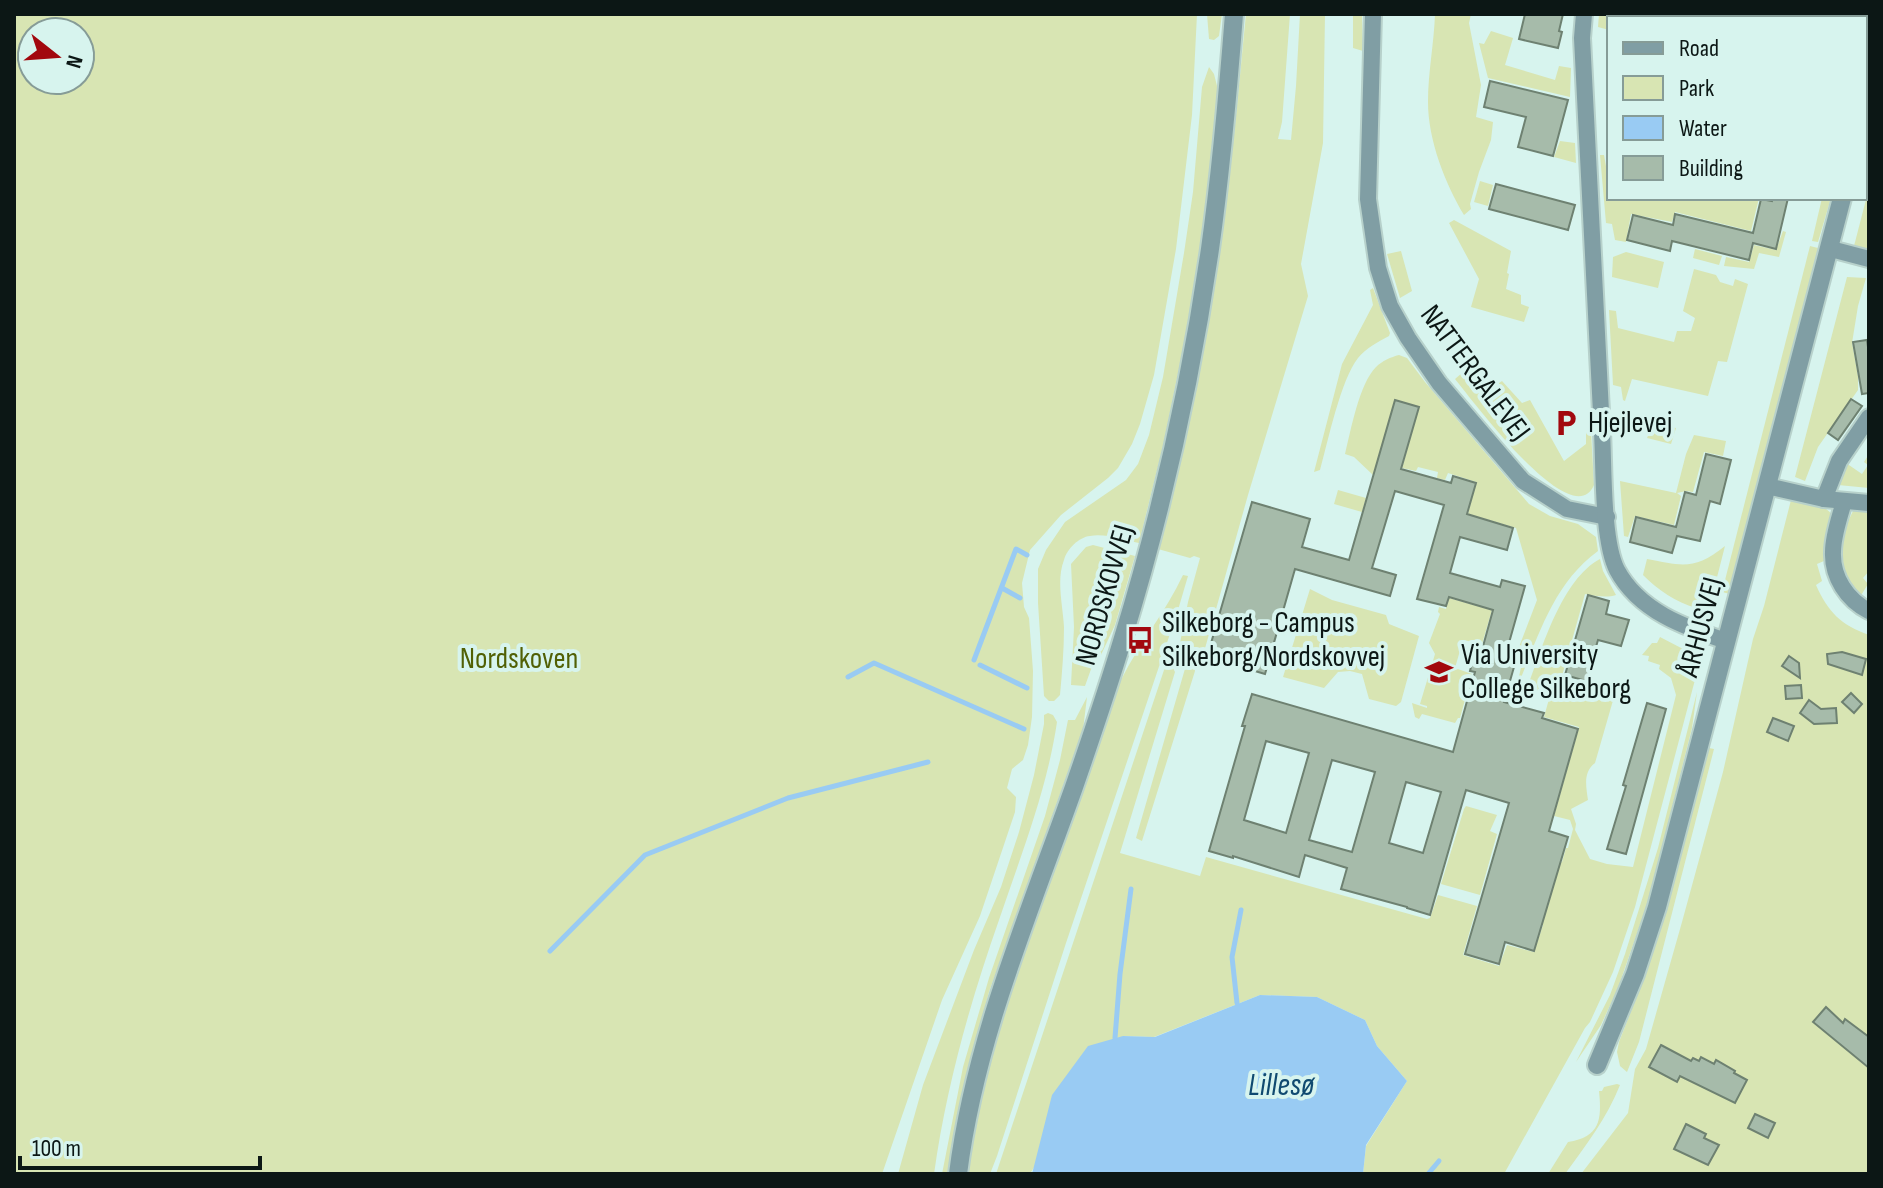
<svg xmlns="http://www.w3.org/2000/svg" width="1883" height="1188" viewBox="0 0 1883 1188" font-family="'Sofia Sans Condensed',sans-serif">
  <style>
    .green { fill: #d8e5b3; fill-rule: evenodd }
    .water { fill: #99cbf3 }
    .lines { fill: none; stroke-linecap: round; stroke-linejoin: round }
    .stream { stroke: #99cbf3; stroke-width: 5 }
    .building { fill: #a6bbaa; stroke: #6e8171; stroke-width: 2; fill-rule: evenodd }
    .minor-casing { stroke: #b7d1cb; stroke-width: 20 }
    .tertiary-casing { stroke: #b7d1cb; stroke-width: 22 }
    .minor { stroke: #809ea4; stroke-width: 16 }
    .tertiary { stroke: #809ea4; stroke-width: 18 }
    .labels { text-anchor: middle; dominant-baseline: central; stroke-width: 8; stroke-linejoin: round; paint-order: stroke }
    .street-label { font-size: 30px; fill: #0c1715; stroke: #d7f4ee }
    .poi-label { font-size: 30px; fill: #0c1715; stroke: #d7f4ee; text-anchor: start }
    .park-label { font-size: 30px; fill: #516005; stroke: #d7f4ee }
    .water-label { font-size: 32px; font-style: italic; fill: #104a70; stroke: #d7f4ee }
  </style>
  <rect width="100%" height="100%" fill="#d7f4ee"/>
  <!-- green -->
  <g class="green">
    <path d="M14,14H1197L1192,115L1176,249L1154,375L1140,424L1132,444L1118,468L1108,478L1061,515L1030,550L1022,583L1024,607L1029,618L1033,671L1032,717L1028,745L1023,760L1012,769L1007,788L1016,797L1015,812L980,916L942,1000L882,1174H14ZM80,32V80H32V32Z"/>
    <polygon points="1207,14 1222,14 1219,36 1214,40 1209,39"/>
    <path d="M1246,14H1290L1282,122L1278,139L1291,140L1296,86L1300,14H1325L1323,143L1301,264L1308,296L1248,495L1204,652L1192,648L1195,671L1142,841L1136,838L1191,648L1180,643L1188,602L1200,558L1194,556L1190,558L1158,549C1181,452 1203,355 1219,256C1231,176 1238,95 1246,14Z"/>
    <polygon points="1327,14 1362,14 1363,51 1353,48 1353,16"/>
    <path d="M1435,14H1471L1469,23L1481,85L1476,117L1493,122L1491,140L1479,172L1470,204L1471,209L1464,215C1445,183 1428,140 1428,102C1428,73 1434,43 1435,14Z"/>
    <polygon points="1599,14 1817,14 1816,18 1609,18 1609,30 1598,27"/>
    <polygon points="1491,31 1513,38 1505,65 1555,80 1559,66 1571,68 1570,97 1488,78 1479,43 1484,44"/>
    <path d="M1209,67L1214,74L1218,90L1211,166L1192,305L1163,446L1139,543C1124,540 1105,533 1090,536C1079,537 1067,549 1064,560C1056,580 1063,606 1064,627C1064,650 1062,673 1060,695L1054,701H1049L1044,696L1038,603V569L1046,550L1065,522L1126,480L1138,464L1149,435L1163,377L1184,253L1193,192L1202,87Z"/>
    <polygon points="1560,141 1575,143 1576,163 1554,157"/>
    <polygon points="1600,155 1604,155 1607,172 1609,173 1609,198 1759,198 1751,231 1675,212 1672,222 1631,214 1626,242 1615,240 1612,224 1606,223"/>
    <polygon points="1480,181 1493,185 1488,206 1474,202"/>
    <polygon points="1869,188 1869,251 1854,246"/>
    <polygon points="1822,198 1831,198 1818,242 1812,241"/>
    <polygon points="1454,220 1511,251 1507,273 1509,274 1506,289 1521,295 1521,304 1529,307 1524,322 1471,307 1479,279 1449,223"/>
    <polygon points="1783,231 1786,232 1779,257 1759,253 1754,269 1724,266 1726,257 1749,262 1754,245 1776,250"/>
    <polygon points="1810,246 1818,248 1730,594 1722,592"/>
    <polygon points="1695,249 1722,256 1719,265 1693,258"/>
    <polygon points="1401,251 1412,291 1400,298 1387,254"/>
    <polygon points="1626,252 1664,262 1658,288 1612,277 1613,257"/>
    <polygon points="1694,269 1716,275 1720,282 1733,286 1735,279 1748,284 1727,362 1718,361 1708,396 1632,379 1625,401 1623,400 1621,387 1613,385 1609,310 1616,311 1618,328 1674,342 1677,331 1691,331 1695,318 1683,311"/>
    <polygon points="1847,277 1866,278 1858,306 1852,343 1858,376 1858,390 1818,447 1805,481 1795,477"/>
    <path d="M1373,288L1390,333L1389,336C1378,342 1366,348 1358,358C1341,379 1328,441 1320,470L1314,472L1342,364L1373,305L1370,290Z"/>
    <path d="M1399,355L1407,358L1425,382L1529,504L1550,516L1578,524L1596,537L1598,551C1553,584 1539,635 1518,685H1517L1523,659L1519,647L1537,600L1516,528L1468,514L1476,482L1448,473L1445,480L1437,478L1438,472L1418,467L1416,471L1402,468L1419,407L1395,400L1373,475L1354,457L1345,454C1351,430 1359,384 1376,367C1382,361 1391,357 1399,355Z"/>
    <path d="M1470,366L1481,367L1496,385L1502,381L1522,403L1530,400L1564,461L1586,444V432H1591L1594,485C1572,536 1470,397 1455,379Z"/>
    <polygon points="1654,422 1676,428 1671,444 1647,438"/>
    <polygon points="1694,435 1726,441 1723,456 1704,452 1693,492 1686,491 1677,493 1681,496 1674,525 1635,516 1628,537 1624,536 1620,481 1676,493 1686,454"/>
    <polygon points="1869,454 1869,488 1838,485 1839,478 1846,463 1862,474 1868,465 1864,462"/>
    <polygon points="1338,490 1366,498 1362,512 1334,504"/>
    <path d="M1791,500C1805,503 1825,503 1833,516L1824,561L1817,564L1822,581L1816,585C1828,612 1841,625 1869,635V1174H1581L1628,1113L1635,1069L1646,1049L1682,922L1723,772L1753,639L1764,606Z"/>
    <path d="M1860,508H1869V571L1863,578L1868,584L1860,597C1836,571 1838,541 1853,511Z"/>
    <polygon points="1093,545 1135,556 1115,625 1100,657 1095,658 1085,686 1071,685 1074,627 1071,564 1086,547"/>
    <path d="M1725,546L1712,597L1696,608C1676,602 1658,590 1643,575L1647,559C1683,566 1695,570 1725,546Z"/>
    <path d="M1600,559L1603,571L1616,595C1607,598 1595,596 1585,594L1560,683L1614,697L1595,763C1583,772 1586,786 1588,800L1571,809L1576,824L1575,830L1590,859L1607,864L1633,867L1676,695L1671,678L1659,669L1660,665L1648,661L1649,656L1642,655L1652,643H1657L1660,637L1685,650L1696,676L1635,907L1613,972L1590,1022L1585,1028L1504,1174H1363L1366,1146L1407,1081L1377,1046L1365,1020L1317,997L1260,995L1154,1037L1123,1036L1031,1172L1032,1174H996L1168,658L1175,672L1120,853L1200,876L1206,857L1427,919L1430,918L1438,895L1477,906L1463,955L1499,966L1507,945L1534,952L1543,925L1515,917L1520,900L1548,907L1559,863L1562,862L1566,848H1568L1573,829L1570,820L1554,816L1579,727L1544,717L1549,699L1528,686C1542,648 1562,579 1600,559Z"/>
    <path d="M1183,575L1188,576L1178,610L1066,943L997,1156L990,1174H967C985,1053 1027,938 1069,823C1081,791 1093,758 1104,726C1110,711 1114,695 1121,680C1139,643 1166,612 1183,575Z"/>
    <polygon points="1310,589 1332,600 1386,615 1389,624 1419,636 1401,702 1396,706 1369,699 1362,674 1350,671 1338,672 1324,688 1283,677"/>
    <polygon points="1449,598 1492,610 1482,644 1463,640 1455,668 1472,674 1460,718 1458,718 1455,723 1422,714 1419,719 1415,717 1412,703 1427,708 1427,706 1420,704 1435,654 1429,643 1440,614 1438,612 1439,607 1446,609"/>
    <polygon points="1697,692 1692,728 1649,899 1618,988 1601,1025 1576,1062 1610,995 1625,954 1658,848"/>
    <polygon points="1087,697 1083,730 989,992 969,1065 947,1174 942,1174 963,1067 989,978 1045,816 1060,760 1068,720 1075,720"/>
    <path d="M1048,713L1053,715L1057,722C1047,790 1021,855 999,920C970,1002 946,1088 934,1174H898L923,1085L974,950L1001,887L1019,832L1034,775L1044,724V715Z"/>
    <polygon points="1709,748 1714,749 1639,1042 1627,1072 1620,1066 1617,1052 1619,1042 1633,1006 1665,910"/>
    <polygon points="1466,806 1497,815 1490,831 1497,834 1480,895 1441,884 1464,809"/>
    <path d="M1617,1084L1620,1085C1607,1118 1586,1145 1565,1174H1548L1568,1142C1600,1137 1602,1120 1599,1091H1602L1604,1087Z"/>
  </g>
  <!-- water -->
  <polygon class="water" points="1260,995 1317,997 1365,1020 1377,1046 1407,1081 1366,1145 1363,1174 1032,1174 1052,1095 1088,1046 1123,1036 1155,1037"/>
  <g class="lines">
    <!-- stream -->
    <g class="stream">
      <polyline points="1002,588 1020,598"/>
      <polyline points="974,660 1016,549 1027,555"/>
      <polyline points="980,665 1027,688"/>
      <polyline points="848,677 874,663 1024,729"/>
      <polyline points="550,951 645,855 788,798 928,762"/>
      <polyline points="1237,1003 1232,957 1241,910"/>
      <polyline points="1115,1038 1120,974 1131,889"/>
      <polyline points="1428,1174 1439,1161"/>
    </g>
  </g>
  <!-- building -->
  <g class="building">
    <polygon points="1525,14 1563,14 1559,31 1562,32 1558,48 1519,39"/>
    <polygon points="1490,81 1568,100 1553,156 1518,147 1526,117 1484,107"/>
    <polygon points="1496,184 1575,205 1568,230 1489,209"/>
    <polygon points="1773,198 1788,198 1776,249 1753,243 1749,260 1672,241 1670,251 1627,240 1633,215 1673,225 1675,214 1753,233 1761,199 1772,201"/>
    <polygon points="1867,340 1869,354 1869,393 1862,394 1853,342"/>
    <polygon points="1851,399 1862,406 1838,440 1828,433"/>
    <path d="M1395,400L1419,407L1401,469L1451,483L1453,476L1476,483L1467,514L1513,528L1507,550L1460,537L1450,573L1500,587L1502,580L1525,586L1505,657L1516,660L1504,702L1544,713L1542,718L1578,729L1549,831L1568,837L1534,951L1505,942L1499,964L1465,954L1509,803L1466,790L1430,915L1407,908V907L1341,889L1347,868L1305,855L1299,877L1233,856V858L1209,851L1245,726H1242L1252,694L1453,752L1475,672L1470,671L1476,648L1482,650L1493,610L1449,597L1446,606L1417,599L1444,505L1395,491L1372,568L1396,575L1390,596L1295,569L1265,674L1207,657L1252,502L1310,519L1302,547L1349,560ZM1266,741L1309,753L1286,833L1244,820ZM1332,760L1375,772L1352,852L1309,840ZM1406,782L1441,792L1423,853L1389,843Z"/>
    <polygon points="1706,454 1731,460 1720,504 1710,501 1700,541 1677,536 1672,553 1630,542 1636,517 1676,527 1685,492 1696,495"/>
    <polygon points="1588,595 1609,601 1606,614 1629,620 1621,646 1598,640 1586,681 1565,675"/>
    <polygon points="1842,652 1866,659 1862,675 1828,664 1827,654"/>
    <polygon points="1789,656 1799,663 1800,678 1782,666"/>
    <polygon points="1801,685 1802,698 1786,699 1785,686"/>
    <polygon points="1851,693 1862,704 1854,713 1842,702"/>
    <polygon points="1809,700 1821,709 1836,708 1837,723 1814,724 1800,713"/>
    <polygon points="1647,703 1666,709 1626,854 1607,849 1626,786 1623,785"/>
    <polygon points="1773,718 1794,726 1788,741 1767,732"/>
    <polygon points="1826,1007 1843,1023 1845,1019 1869,1037 1869,1068 1813,1022"/>
    <polygon points="1661,1045 1691,1061 1693,1058 1699,1061 1701,1057 1714,1064 1716,1060 1735,1071 1734,1073 1747,1080 1735,1103 1680,1076 1677,1082 1649,1067"/>
    <polygon points="1755,1114 1775,1123 1768,1138 1748,1128"/>
    <polygon points="1686,1124 1706,1134 1704,1138 1719,1145 1708,1165 1674,1149"/>
  </g>
  <g class="lines">
    <!-- minor casing -->
    <g class="minor-casing">
      <g id="minor">
        <polyline points="1373,14 1368,199 1378,268 1390,306 1408,338 1439,383 1523,481 1567,509 1607,517"/>
        <path d="M1584,14L1582,38C1588,169 1595,300 1602,432C1604,466 1602,541 1617,570C1639,611 1684,627 1726,641"/>
        <polyline points="1831,249 1869,259"/>
        <polyline points="1767,486 1824,499 1869,503"/>
        <polyline points="1824,499 1839,461 1869,417"/>
        <path d="M1844,501C1840,517 1833,535 1833,552C1832,577 1847,600 1869,611"/>
      </g>
    </g>
    <!-- tertiary casing -->
    <g class="tertiary-casing">
      <g id="tertiary">
        <polyline points="1865,107 1869,91"/>
        <polyline points="1597,1065 1635,974 1657,907 1842,198"/>
        <path d="M958,1174C975,1039 1029,914 1074,787C1091,738 1108,688 1123,638C1162,511 1191,380 1210,249C1221,171 1228,92 1234,14"/>
      </g>
    </g>
    <!-- minor -->
    <use href="#minor" class="minor"/>
    <!-- tertiary -->
    <use href="#tertiary" class="tertiary"/>
  </g>
  <!-- icons -->
  <defs>
    <g id="parking-bare" transform="scale(2.16)"><path d="M-3.5-5.5H1a3.5 3.5 0 0 1 0 7H-1V5.5H-3.5ZM-1-3.4V-.6H.8a1.4 1.4 0 0 0 0-2.8Z" fill="#a2080e" stroke="#d7f4ee" stroke-width="2.5" paint-order="stroke"/></g>
    <g id="bus-bare" transform="scale(2.16)"><path d="M-5-6H5V4H4V6H2V4H-2V6H-4V4H-5ZM-3.5-4V0h7V-4ZM-3.5 1.2v1.5H-2V1.2ZM2 1.2v1.5H3.5V1.2Z" fill="#a2080e" stroke="#d7f4ee" stroke-width="2.5" paint-order="stroke"/></g>
    <g id="university-bare" transform="scale(2.16)"><path d="M0-5L7-2L0 1L-7-2ZM-4 1L0 2.5L4 1V4Q0 6-4 4Z" fill="#a2080e" stroke="#d7f4ee" stroke-width="2.5" paint-order="stroke"/></g>
  </defs>
  <g fill-rule="evenodd">
    <use href="#parking-bare" x="1566" y="423"/>
    <use href="#bus-bare" x="1140" y="640"/>
    <use href="#university-bare" x="1439" y="672"/>
  </g>
  <g class="labels">
    <!-- street labels -->
    <g class="street-label">
      <text transform="translate(1475 373) rotate(53)">NATTERGALEVEJ</text>
      <text transform="translate(1105 595) rotate(-74)">NORDSKOVVEJ</text>
      <text transform="translate(1701 627) rotate(-75)">ÅRHUSVEJ</text>
    </g>
    <!-- poi labels -->
    <g class="poi-label">
      <text x="1588" y="423">Hjejlevej</text>
      <text x="1162" y="623">Silkeborg - Campus<tspan x="1162" dy="34">Silkeborg/Nordskovvej</tspan></text>
      <text x="1461" y="655">Via University<tspan x="1461" dy="34">College Silkeborg</tspan></text>
    </g>
    <!-- park labels -->
    <g class="park-label">
      <text x="519" y="659">Nordskoven</text>
    </g>
    <!-- water labels -->
    <g class="water-label">
      <text x="1281" y="1085">Lillesø</text>
    </g>
  </g>
  <!-- border -->
  <rect width="1883" height="1188" fill="none" stroke="#0c1715" stroke-width="32"/>
  <!-- legend -->
  <rect x="1607" y="16" width="260" height="184" fill="#d7f4ee" stroke="#869c97" stroke-width="2"/>
  <rect x="1623" y="42" width="40" height="12" fill="#809ea4" stroke="#869c97" stroke-width="2"/>
  <text x="1679" y="56" font-size="24" fill="#0c1715">Road</text>
  <rect x="1623" y="76" width="40" height="24" fill="#d8e5b3" stroke="#869c97" stroke-width="2"/>
  <text x="1679" y="96" font-size="24" fill="#0c1715">Park</text>
  <rect x="1623" y="116" width="40" height="24" fill="#99cbf3" stroke="#869c97" stroke-width="2"/>
  <text x="1679" y="136" font-size="24" fill="#0c1715">Water</text>
  <rect x="1623" y="156" width="40" height="24" fill="#a6bbaa" stroke="#869c97" stroke-width="2"/>
  <text x="1679" y="176" font-size="24" fill="#0c1715">Building</text>
  <!-- north arrow -->
  <g transform="translate(56 56) rotate(107)"><circle r="38" fill="#d7f4ee" stroke="#869c97" stroke-width="2"/>
  <path d="M0-6L14 30L0 20L-14 30Z" fill="#a2080e"/>
  <text y="-12" font-size="22" font-weight="bold" text-anchor="middle" fill="#0c1715">N</text>
  </g>
  <!-- scale -->
  <path d="M20 1156v12h240v-12" fill="none" stroke="#0c1715" stroke-width="4"/>
  <text x="32" y="1156" font-size="24" fill="#0c1715" stroke="#d7f4ee" stroke-width="6" paint-order="stroke">100 m</text>
</svg>
